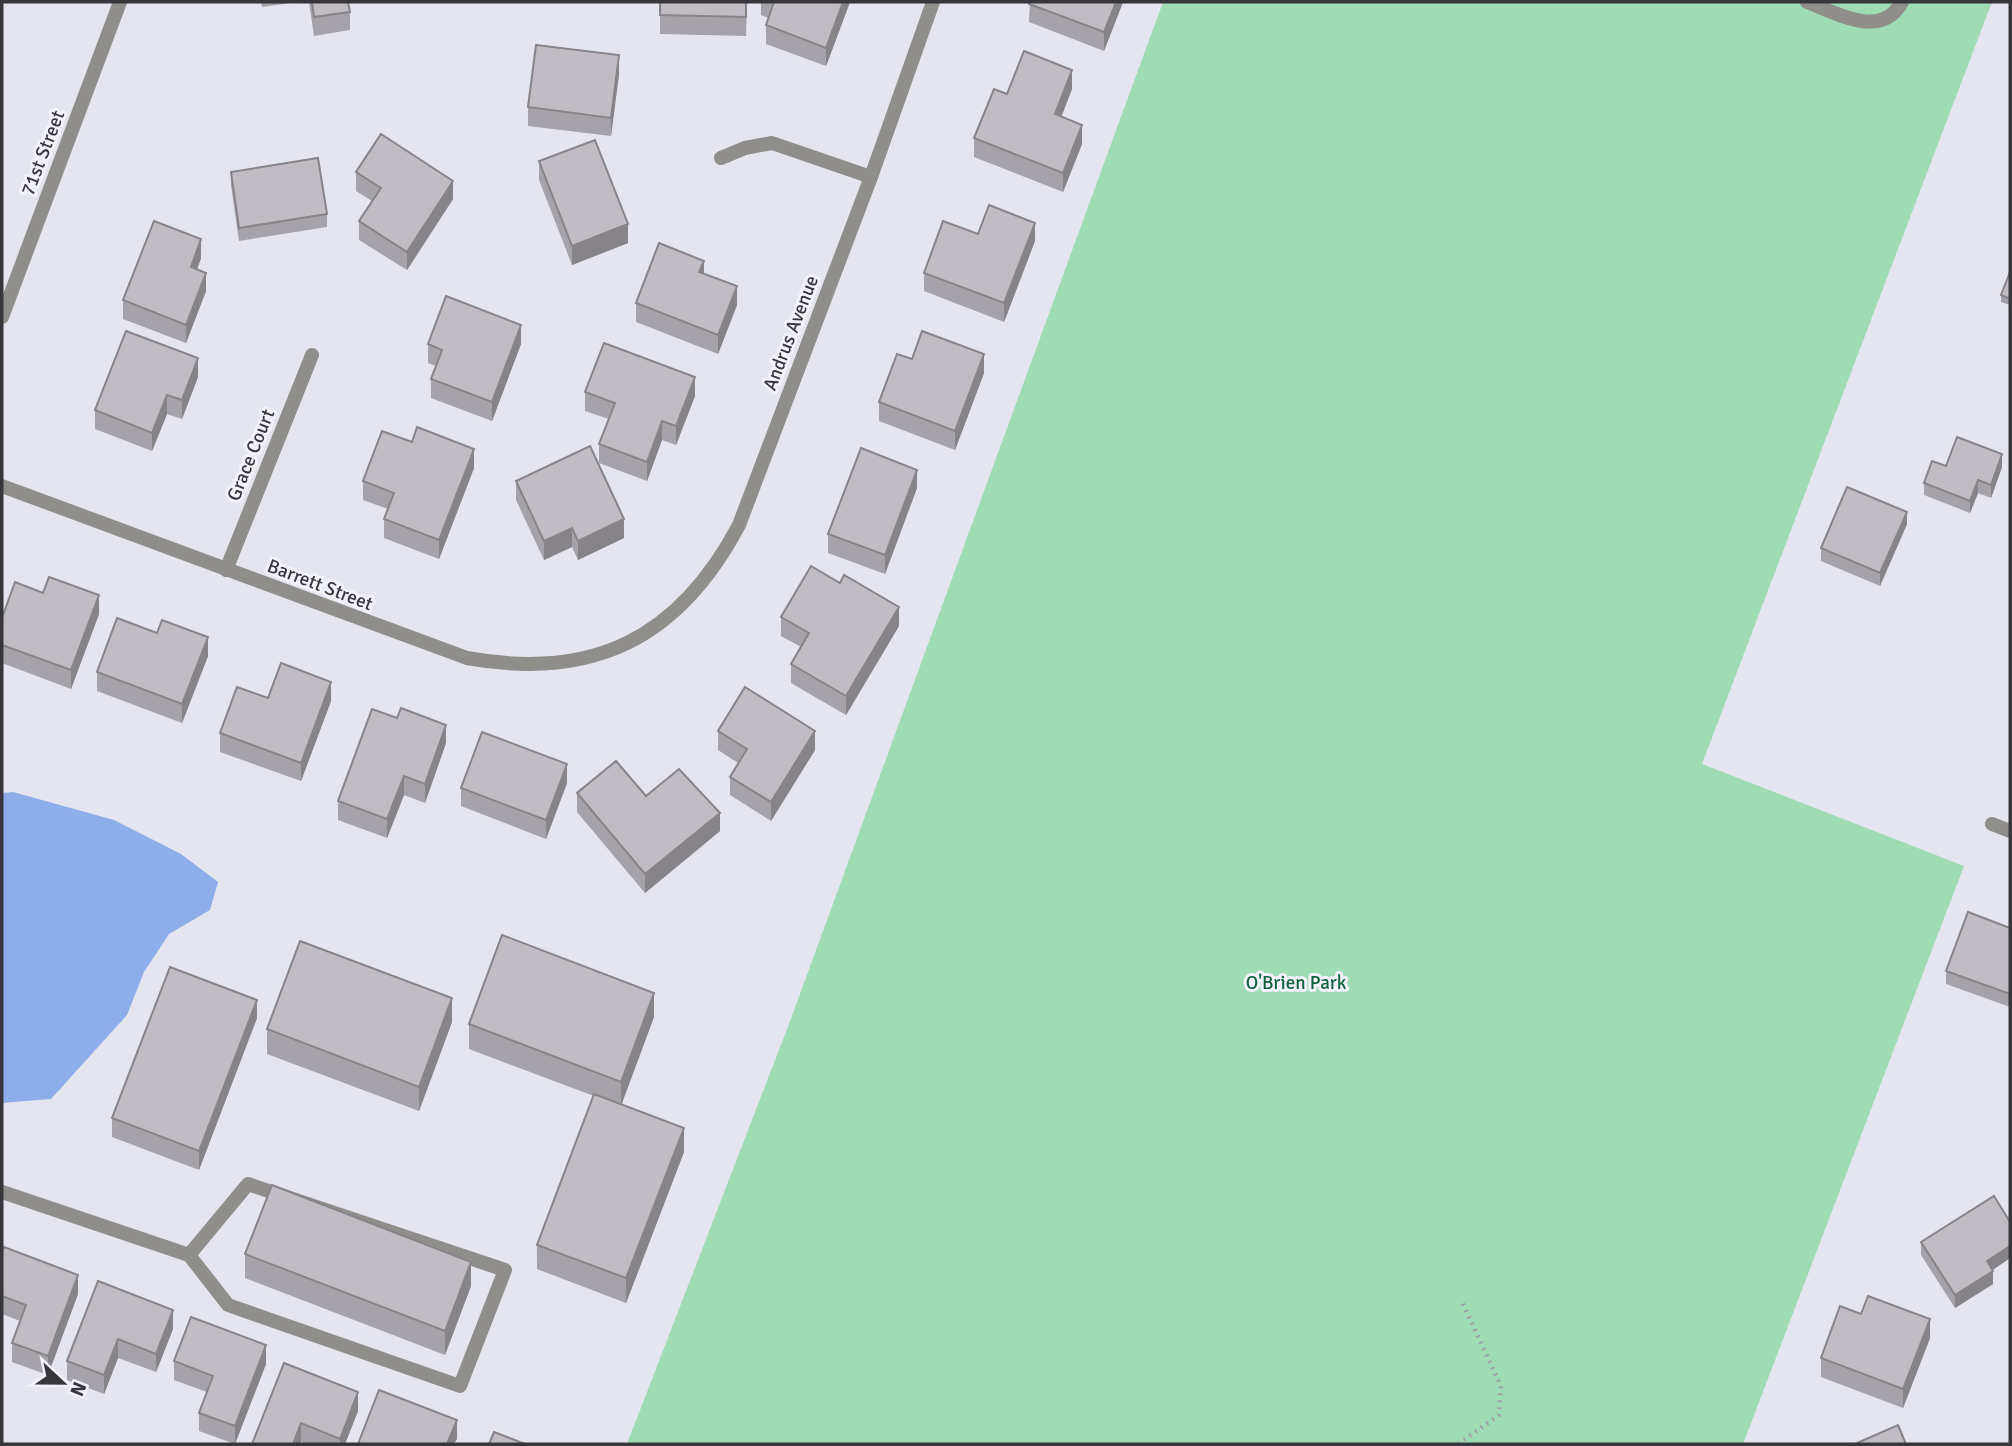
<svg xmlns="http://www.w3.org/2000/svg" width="2012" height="1446" viewBox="0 0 2012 1446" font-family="Signika,sans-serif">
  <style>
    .green { fill: #9fdcb6 }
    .water { fill: #8daeea }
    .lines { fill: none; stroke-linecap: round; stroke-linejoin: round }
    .path { stroke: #a3a3ab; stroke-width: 4.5; stroke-dasharray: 2 5; stroke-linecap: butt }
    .service { stroke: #8f8e8a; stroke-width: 14 }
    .minor { stroke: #8f8e8a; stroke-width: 14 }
    .tertiary { stroke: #8f8e8a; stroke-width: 14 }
    .wall { fill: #a6a2a9 }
    .shaded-wall { fill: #878489 }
    .building { fill: #c1bcc4; stroke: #878489; stroke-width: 2 }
    .labels { text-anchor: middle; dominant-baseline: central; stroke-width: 6; stroke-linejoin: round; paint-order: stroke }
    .street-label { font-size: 19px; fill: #37373b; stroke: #f1f2fb }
    .park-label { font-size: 19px; fill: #0f623b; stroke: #f1f2fb }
  </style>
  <rect width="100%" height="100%" fill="#e4e5ee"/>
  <!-- green -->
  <polygon class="green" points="1163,2 1992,2 1702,764 1964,866 1743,1444 627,1444 789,1024"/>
  <!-- water -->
  <polygon class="water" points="13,792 114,820 181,854 218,882 210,910 169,934 144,972 127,1015 51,1099 2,1103 2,793"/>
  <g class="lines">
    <!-- path -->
    <polyline class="path" points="1458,1444 1499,1415 1501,1386 1462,1302"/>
    <!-- service -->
    <path class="service" d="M1807,2C1837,13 1881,40 1902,2"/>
    <!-- minor -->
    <g class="minor">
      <polyline points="721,158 745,148 772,143 871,177"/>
      <path d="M2,486L467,658C594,681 679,638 739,525L871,177L933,2"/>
      <polyline points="226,570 312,355"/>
      <polyline points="1992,824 2010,831"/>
      <polygon points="248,1184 505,1270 460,1386 228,1305 189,1255"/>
      <polyline points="2,1192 189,1255"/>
    </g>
    <!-- tertiary -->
    <polyline class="tertiary" points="2,317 120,2"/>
  </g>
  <!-- wall -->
  <g class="wall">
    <polygon points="261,2 298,2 262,7"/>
    <polygon points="309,2 348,2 350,12 350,30 314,36"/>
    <polygon points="660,2 747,2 746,36 660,34"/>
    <polygon points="761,2 850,2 826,66 766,44 766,25 769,18 761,15"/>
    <polygon points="1030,2 1123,2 1104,51 1029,22"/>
    <polygon points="619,74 611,136 528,126 528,107"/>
    <polygon points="1072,89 1061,117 1082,144 1063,192 974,157 974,138 1007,94"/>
    <polygon points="539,161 628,243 572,265 539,180"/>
    <polygon points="231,172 327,214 327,227 239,241 231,185"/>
    <polygon points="356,172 453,199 407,270 359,240 359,221 372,201 356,191"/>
    <polygon points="978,234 1035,241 1004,322 924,291 924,273"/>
    <polygon points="201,258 197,269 206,291 186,343 123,319 123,300"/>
    <polygon points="2010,272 2010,305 2001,302 2001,295"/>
    <polygon points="704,273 737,305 718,354 636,322 636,303"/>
    <polygon points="428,344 521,344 492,421 431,398 431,379 436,366 428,363"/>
    <polygon points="984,373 955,450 879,421 879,402"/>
    <polygon points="198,377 182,419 167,414 152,451 95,429 95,410"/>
    <polygon points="585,392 695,396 676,445 662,440 647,481 599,463 599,444 609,419 585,411"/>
    <polygon points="1946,466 2002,467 1991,498 1978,493 1970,513 1924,495 1924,483"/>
    <polygon points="474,468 439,559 384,538 384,519 388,509 363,500 363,481"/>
    <polygon points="516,481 624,538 578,560 572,547 544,560 516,500"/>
    <polygon points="917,488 885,574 828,553 828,534"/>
    <polygon points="1907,524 1880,586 1821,561 1821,548"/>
    <polygon points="43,593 99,614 71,689 2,663 2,618"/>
    <polygon points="781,617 899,626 846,715 791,683 791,664 801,647 781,636"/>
    <polygon points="208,656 182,723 97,691 97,672"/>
    <polygon points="331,701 301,781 220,752 220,733"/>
    <polygon points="718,731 815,750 771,821 730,795 730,777 738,763 718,750"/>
    <polygon points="446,743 425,803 404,795 387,838 338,820 338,801"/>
    <polygon points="567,783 546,839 461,806 461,788"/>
    <polygon points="577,793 646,796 720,831 645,893 577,812"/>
    <polygon points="2010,928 2010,1007 1946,984 1946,971"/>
    <polygon points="654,1017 621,1104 684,1152 626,1303 537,1269 537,1245 594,1096 469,1049 469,1024"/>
    <polygon points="257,1018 199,1170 112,1137 112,1118"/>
    <polygon points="452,1022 419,1111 267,1054 267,1029"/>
    <polygon points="1921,1242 2010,1258 1992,1270 1993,1284 1955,1308 1921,1255"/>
    <polygon points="2,1252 78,1294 48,1375 12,1362 12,1343 20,1321 2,1314"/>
    <polygon points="245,1254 471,1286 445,1355 245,1278"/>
    <polygon points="173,1310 173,1329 156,1372 118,1358 104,1394 67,1380 67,1361"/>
    <polygon points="1861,1314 1930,1338 1903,1408 1821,1377 1821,1358"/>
    <polygon points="174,1361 266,1364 235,1444 199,1431 199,1413 207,1392 174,1380"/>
    <polygon points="284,1363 358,1411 345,1444 306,1444 301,1442 300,1444 252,1444"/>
  </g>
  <!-- shaded-wall -->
  <g class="shaded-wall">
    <polygon points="843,2 850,2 826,66 826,48"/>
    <polygon points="1116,2 1123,2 1104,51 1104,32"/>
    <polygon points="619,55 619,74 611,136 611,118"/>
    <polygon points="1072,70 1072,89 1055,133 1055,114"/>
    <polygon points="1082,125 1082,144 1063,192 1063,173"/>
    <polygon points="453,181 453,199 407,270 407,252"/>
    <polygon points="1035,223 1035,241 1004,322 1004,303"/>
    <polygon points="628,224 628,243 572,265 572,246"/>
    <polygon points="201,239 201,258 191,286 191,267"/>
    <polygon points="704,261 704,280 699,272"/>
    <polygon points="206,273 206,291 186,343 186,325"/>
    <polygon points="737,286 737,305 718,354 718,335"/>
    <polygon points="521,325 521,344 492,421 492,402"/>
    <polygon points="984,354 984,373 955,450 955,431"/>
    <polygon points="198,358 198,377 182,419 182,400"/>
    <polygon points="695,377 695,396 676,445 676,426"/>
    <polygon points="167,395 167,414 152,451 152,433"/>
    <polygon points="662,421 662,440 647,481 647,462"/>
    <polygon points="474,449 474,468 439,559 439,540"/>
    <polygon points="2002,454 2002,467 1991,498 1991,485"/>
    <polygon points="917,470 917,488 885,574 885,555"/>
    <polygon points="1978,480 1978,493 1970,513 1970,501"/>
    <polygon points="1907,512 1907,524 1880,586 1880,573"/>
    <polygon points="624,519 624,538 578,560 578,541"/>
    <polygon points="572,528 572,547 544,560 544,541"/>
    <polygon points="99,595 99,614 71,689 71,670"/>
    <polygon points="899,607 899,626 846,715 846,696"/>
    <polygon points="208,637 208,656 182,723 182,704"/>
    <polygon points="331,682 331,701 301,781 301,763"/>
    <polygon points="446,725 446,743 425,803 425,784"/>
    <polygon points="815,731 815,750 771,821 771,802"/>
    <polygon points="567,764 567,783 546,839 546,820"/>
    <polygon points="404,776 404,795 387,838 387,819"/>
    <polygon points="720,813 720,831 645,893 645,874"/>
    <polygon points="654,993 654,1017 621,1106 621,1082"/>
    <polygon points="452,998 452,1022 419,1111 419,1087"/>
    <polygon points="257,1000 257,1018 199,1170 199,1151"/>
    <polygon points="684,1128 684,1152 626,1303 626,1278"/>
    <polygon points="2010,1246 2010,1258 1987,1274 1987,1261"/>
    <polygon points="471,1262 471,1286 445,1355 445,1331"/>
    <polygon points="1993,1271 1993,1284 1955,1308 1955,1295"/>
    <polygon points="78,1275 78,1294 48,1375 48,1356"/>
    <polygon points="173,1310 173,1329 156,1372 156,1354"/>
    <polygon points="1930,1319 1930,1338 1903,1408 1903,1389"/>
    <polygon points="118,1339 118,1358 104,1394 104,1375"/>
    <polygon points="266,1345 266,1364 235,1444 235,1426"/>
    <polygon points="358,1392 358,1411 345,1444 340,1444 340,1439"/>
    <polygon points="457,1420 457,1439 454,1444 447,1444"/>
    <polygon points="301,1423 301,1442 300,1444 293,1444"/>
  </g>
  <!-- building -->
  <g class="building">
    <polygon points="312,2 348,2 350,12 314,17"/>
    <polygon points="660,2 746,2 746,17 660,15"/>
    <polygon points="774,2 843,2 826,48 766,25"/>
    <polygon points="1030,2 1116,2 1104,32 1029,4"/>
    <polygon points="536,45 619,55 611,118 528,107"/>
    <polygon points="1024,51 1072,70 1055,114 1082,125 1063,173 974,138 994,89 1007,94"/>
    <polygon points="381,134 453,181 407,252 359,221 381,188 356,172"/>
    <polygon points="595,140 628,224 572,246 539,161"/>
    <polygon points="318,158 327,214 239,228 231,172"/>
    <polygon points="989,205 1035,223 1004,303 924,273 943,221 978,234"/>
    <polygon points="154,221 201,239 191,267 206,273 186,325 123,300"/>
    <polygon points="659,243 704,261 699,272 737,286 718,335 636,303"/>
    <polygon points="2010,272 2010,299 2001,295"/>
    <polygon points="446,296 521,325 492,402 431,379 442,350 428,344"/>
    <polygon points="126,331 198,358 182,400 167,395 152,433 95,410"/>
    <polygon points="922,331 984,354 955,431 879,402 897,354 912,359"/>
    <polygon points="604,343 695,377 676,426 662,421 647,462 599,444 615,403 585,392"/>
    <polygon points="417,427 474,449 439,540 384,519 394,493 363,481 382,431 412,442"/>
    <polygon points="1957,437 2002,454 1991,485 1978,480 1970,501 1924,483 1932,461 1946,466"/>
    <polygon points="590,446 624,519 578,541 572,528 544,541 516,481"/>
    <polygon points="861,448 917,470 885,555 828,534"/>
    <polygon points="1847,487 1907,512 1880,573 1821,548"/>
    <polygon points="811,566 840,583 844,575 899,607 846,696 791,664 809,633 781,617"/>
    <polygon points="49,577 99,595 71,670 2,645 2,618 15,582 43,593"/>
    <polygon points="117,618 157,633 162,620 208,637 182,704 97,672"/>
    <polygon points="281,663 331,682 301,763 220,733 237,687 268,698"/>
    <polygon points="745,687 815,731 771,802 730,777 747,749 718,731"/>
    <polygon points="401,708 446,725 425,784 404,776 387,819 338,801 372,709 397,718"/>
    <polygon points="482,732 567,764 546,820 461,788"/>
    <polygon points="616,761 646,796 679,769 720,813 645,874 577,793"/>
    <polygon points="1968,912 2010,928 2010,994 1946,971"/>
    <polygon points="502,935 654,993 621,1082 469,1024"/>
    <polygon points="300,941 452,998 419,1087 267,1029"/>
    <polygon points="170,967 257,1000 199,1151 112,1118"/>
    <polygon points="594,1094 684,1128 626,1278 537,1245"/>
    <polygon points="272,1185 471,1262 445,1331 245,1254"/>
    <polygon points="1994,1196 2010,1222 2010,1246 1987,1261 1993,1271 1955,1295 1921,1242"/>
    <polygon points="4,1247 78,1275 48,1356 12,1343 26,1305 2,1296 2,1252"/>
    <polygon points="98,1281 173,1310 156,1354 118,1339 104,1375 67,1361"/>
    <polygon points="1868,1296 1930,1319 1903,1389 1821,1358 1840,1306 1861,1314"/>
    <polygon points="191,1317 266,1345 235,1426 199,1413 213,1376 174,1361"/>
    <polygon points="284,1363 358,1392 340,1439 301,1423 293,1444 252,1444"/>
    <polygon points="379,1390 457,1420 447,1444 358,1444"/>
    <polygon points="1898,1425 1906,1444 1855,1444"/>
    <polygon points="494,1432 525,1444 489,1444"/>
  </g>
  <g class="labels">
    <!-- street labels -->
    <g class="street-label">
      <text transform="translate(43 153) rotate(-69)">71st Street</text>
      <text transform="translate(791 333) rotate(-69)">Andrus Avenue</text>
      <text transform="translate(251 455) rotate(-68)">Grace Court</text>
      <text transform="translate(320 585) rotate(21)">Barrett Street</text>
    </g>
    <!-- park labels -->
    <g class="park-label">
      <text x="1296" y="983">O'Brien Park</text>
    </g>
  </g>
  <!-- border -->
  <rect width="2012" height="1446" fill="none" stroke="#37373b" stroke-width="7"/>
  <!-- north arrow -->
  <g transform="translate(63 1383) rotate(112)" stroke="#f1f2fb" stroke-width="5" paint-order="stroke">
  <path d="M0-5L12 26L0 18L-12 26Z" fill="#37373b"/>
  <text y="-10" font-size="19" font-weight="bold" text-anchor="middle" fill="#37373b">N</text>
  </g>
</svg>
